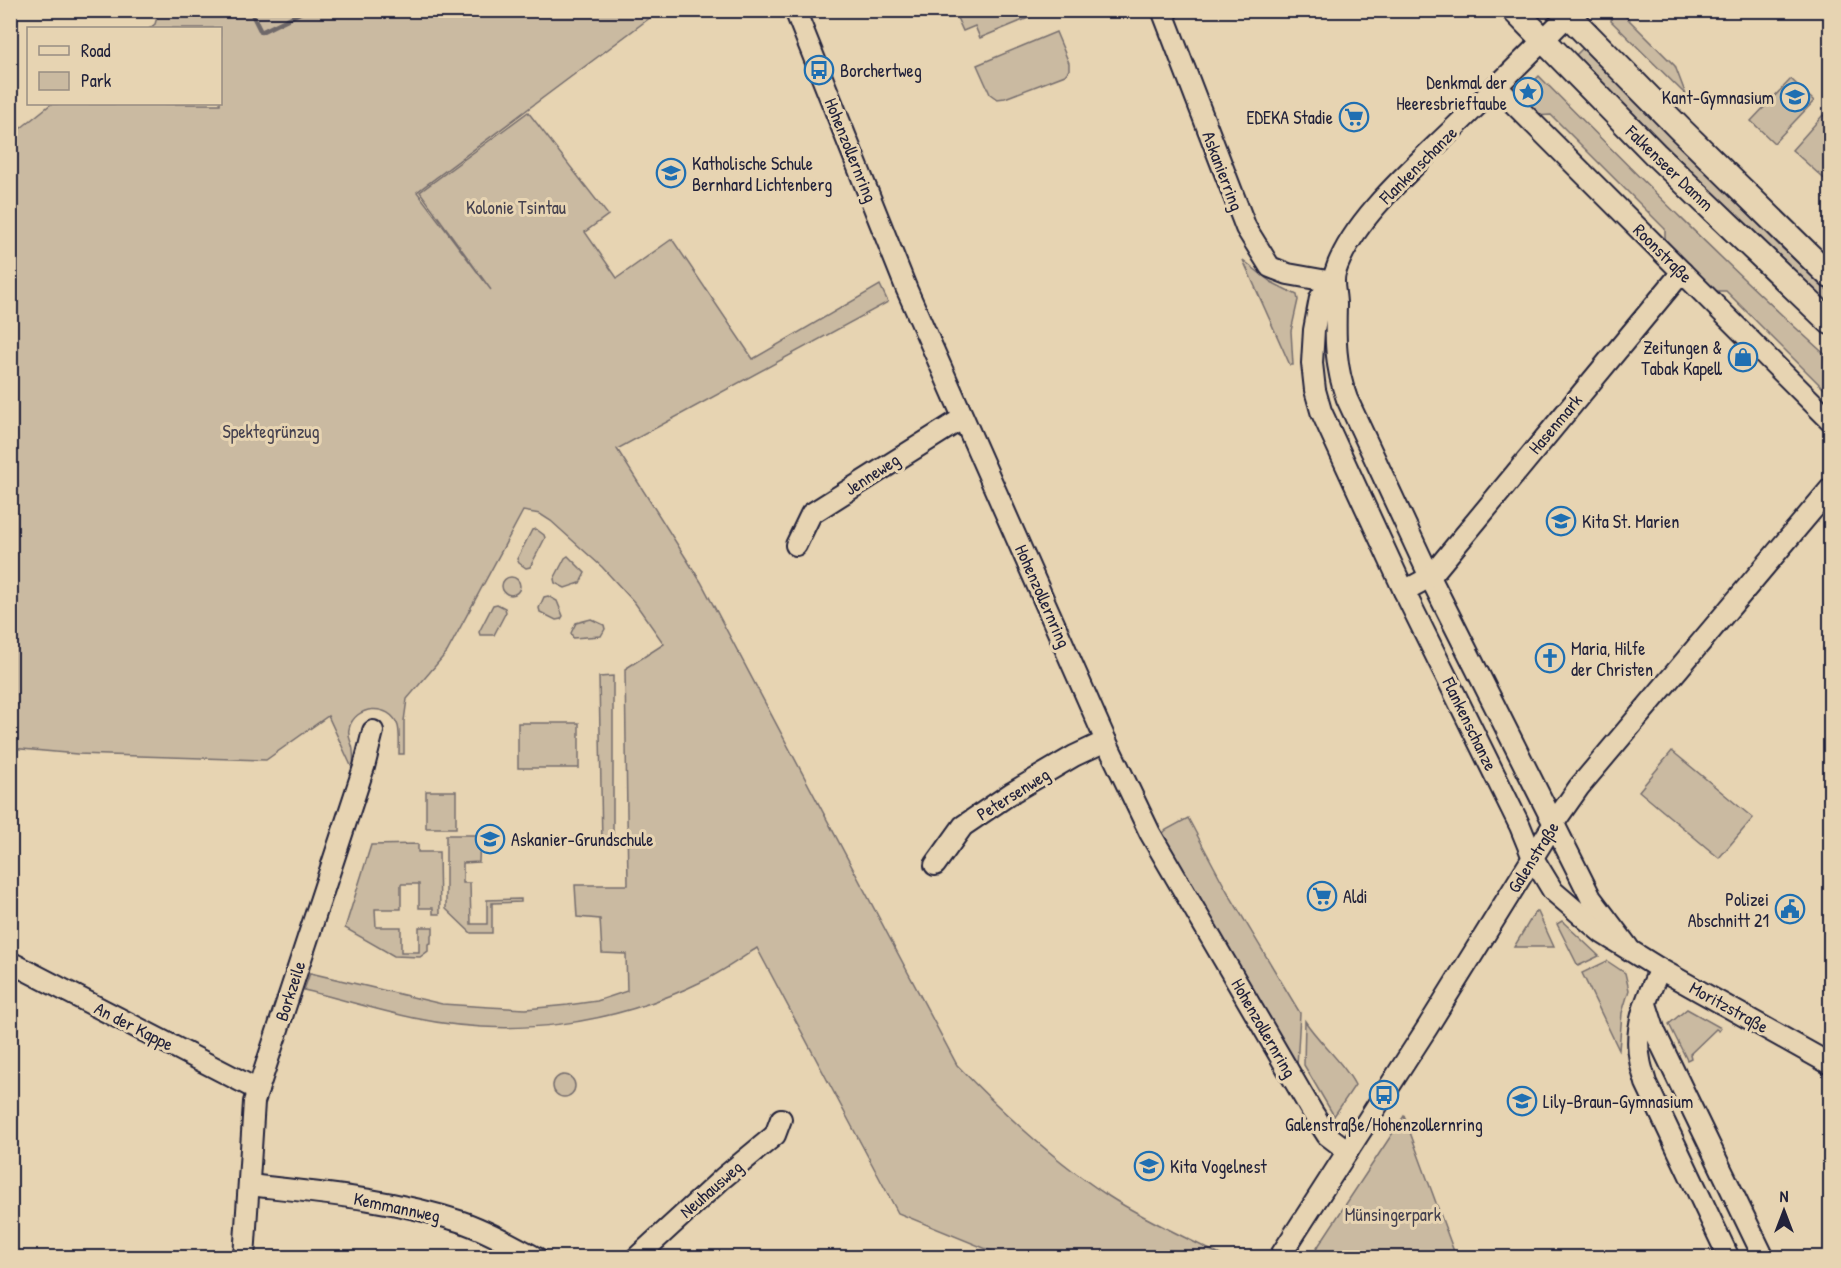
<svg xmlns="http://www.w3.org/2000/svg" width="1841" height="1268" viewBox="0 0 1841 1268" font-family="'Patrick Hand',sans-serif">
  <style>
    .green { fill: #cabaa1; stroke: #766e6e; stroke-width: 1.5 }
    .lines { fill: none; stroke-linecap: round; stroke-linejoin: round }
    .stream { stroke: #6e6769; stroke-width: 4.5 }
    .minor-casing { stroke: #22223b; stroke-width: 24 }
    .major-casing { stroke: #22223b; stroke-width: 28 }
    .minor { stroke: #e7d4b2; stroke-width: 20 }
    .major { stroke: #e7d4b2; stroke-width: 24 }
    .labels { text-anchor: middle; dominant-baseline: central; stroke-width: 6; stroke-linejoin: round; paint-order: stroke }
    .poi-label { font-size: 18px; fill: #22223b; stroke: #e7d4b2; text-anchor: start }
    .street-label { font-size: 18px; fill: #22223b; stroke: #e7d4b2 }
    .park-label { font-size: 18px; fill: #44404f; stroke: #e7d4b2 }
  </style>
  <rect width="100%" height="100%" fill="#e7d4b2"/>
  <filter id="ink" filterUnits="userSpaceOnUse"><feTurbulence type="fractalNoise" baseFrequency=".0167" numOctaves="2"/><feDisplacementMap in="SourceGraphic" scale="12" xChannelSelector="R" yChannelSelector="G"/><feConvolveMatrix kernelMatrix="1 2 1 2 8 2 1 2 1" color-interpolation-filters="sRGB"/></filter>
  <g filter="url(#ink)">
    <!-- green -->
    <g class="green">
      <path d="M159,11H659L417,192L491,290L420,192L528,112L608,215L585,232L617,278L672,239L753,359L880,285L888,302L617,449L701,582L957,1065C1003,1113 1054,1161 1110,1197C1144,1219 1187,1238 1224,1257H1006L898,1213L757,948C740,959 722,972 703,981C614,1025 512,1039 414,1018C377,1010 341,999 304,990L310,973L442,1004L489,1007L526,1009L568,1005L597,1001L627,991L626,954L602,953L600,919L577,917L575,885H628L625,669L664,644L635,603L602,567L551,521L540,514L523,511L447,652L407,699L404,721V754H399C399,746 400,734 398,726C390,702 354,705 349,729C347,737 353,744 353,751C354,758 353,764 353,770L328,716L266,760L77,754L11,748V136L51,104H220V28H150L155,24Z"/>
      <polygon points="954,11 1031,11 1033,16 980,38 975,26 963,31"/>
      <polygon points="1612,11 1620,11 1675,66 1686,95 1611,21"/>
      <polygon points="1056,32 1069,63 1069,70 1065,75 1005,98 997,99 990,94 977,65"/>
      <polygon points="1583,48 1783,249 1830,291 1830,306 1776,255 1575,56"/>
      <path d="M1539,76C1634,172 1729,268 1830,359V395L1726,291H1708L1665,247V229L1551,115L1533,116L1516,99Z"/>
      <polygon points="1791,79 1814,101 1774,143 1751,121"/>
      <polygon points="1823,115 1830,121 1830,184 1792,150"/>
      <polygon points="1243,260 1271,282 1297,295 1298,300 1291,331 1293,365 1290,365"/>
      <polygon points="536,529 544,535 545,538 530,567 526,568 519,563 517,559 532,530"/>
      <polygon points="568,556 585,573 580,583 565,588 555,583 554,579 565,558"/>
      <circle cx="511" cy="586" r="9"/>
      <polygon points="548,596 557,601 563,616 561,619 556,620 540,612 539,608 544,597"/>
      <polygon points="497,604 505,608 506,612 494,635 480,635 479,632 493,605"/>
      <polygon points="591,619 604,625 605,629 601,636 573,638 571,633 576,623"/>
      <polygon points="613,676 613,843 602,843 599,677"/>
      <rect x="518" y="723" width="61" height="45"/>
      <polygon points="1672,751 1753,818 1719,858 1639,791"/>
      <rect x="426" y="791" width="30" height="37"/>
      <polygon points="1188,818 1227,891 1300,1013 1297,1067 1160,836 1166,830"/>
      <polygon points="446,835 480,835 479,862 463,863 463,883 470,883 471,924 487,924 487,900 521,899 521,902 492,903 492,933 471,933 446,909"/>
      <polygon points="418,844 418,852 439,852 440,914 433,914 433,908 419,908 419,884 401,884 401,909 375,909 376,927 401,927 401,952 419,952 419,927 433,927 433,934 431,935 431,943 428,944 428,951 420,957 394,956 345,928 371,845"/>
      <polygon points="1535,912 1538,912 1554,947 1514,947"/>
      <polygon points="1562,921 1599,956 1578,966 1557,924"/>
      <polygon points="1607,961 1625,973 1629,990 1622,1013 1619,1050 1582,973"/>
      <polygon points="1687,1009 1721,1028 1719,1031 1716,1029 1690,1054 1691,1058 1687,1060 1669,1024"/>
      <path d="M1305,1021C1320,1044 1342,1060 1355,1085L1334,1116L1304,1065Z"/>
      <circle cx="564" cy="1086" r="11"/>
      <polygon points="1404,1116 1456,1257 1311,1257"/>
    </g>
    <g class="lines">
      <!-- stream -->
      <polyline class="stream" points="250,10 261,32 306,10"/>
      <!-- minor casing -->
      <g class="minor-casing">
        <g id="minor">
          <polyline points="795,10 907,290 1106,741 1150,833 1313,1113 1327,1135 1348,1151"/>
          <polyline points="1162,10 1246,228 1270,267 1288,274 1333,282"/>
          <path d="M1573,10C1533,51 1493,90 1453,129C1415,166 1350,222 1335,273C1332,284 1336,293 1336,305C1335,338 1335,367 1347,399L1430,577L1591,898L1628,947"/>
          <polyline points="1496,86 1830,420"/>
          <polyline points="1333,282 1320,298 1314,330 1312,363 1315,390 1321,411 1404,591 1520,826 1533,858 1553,891 1602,933 1660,969 1830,1064"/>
          <polyline points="796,545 811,514 963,418"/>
          <polyline points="1404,591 1430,577 1682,272"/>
          <polyline points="935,865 963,826 1013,792 1074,756 1106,741"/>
          <polyline points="10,962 258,1090"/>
          <path d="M1660,969C1647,996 1633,1029 1640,1060C1641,1068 1644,1075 1646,1083L1729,1258"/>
          <polyline points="1646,1004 1655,1032 1764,1258"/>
          <path d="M249,1185C321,1193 393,1199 462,1222C488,1231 512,1245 537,1258"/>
          <polyline points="244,1258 254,1102 364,767 373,731"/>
          <polyline points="636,1258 723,1178 775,1135 781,1119"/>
          <polyline points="1279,1258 1427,1028 1558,817 1579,787 1830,489"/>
        </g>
      </g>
      <!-- major casing -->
      <g class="major-casing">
        <g id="major">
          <polyline points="1514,10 1655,154 1830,322"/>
          <polyline points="1563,10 1680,129 1830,276"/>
        </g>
      </g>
      <!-- minor -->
      <use href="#minor" class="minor"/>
      <!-- major -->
      <use href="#major" class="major"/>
    </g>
  </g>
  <!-- icons -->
  <defs>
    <g id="bus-ring" transform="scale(1.5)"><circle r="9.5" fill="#e7d4b2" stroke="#1f6fb2" stroke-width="1.5"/><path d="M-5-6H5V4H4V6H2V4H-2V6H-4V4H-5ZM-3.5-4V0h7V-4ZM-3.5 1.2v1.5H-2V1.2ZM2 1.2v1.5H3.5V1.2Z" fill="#1f6fb2"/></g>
    <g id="sight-ring" transform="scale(1.5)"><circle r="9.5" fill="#e7d4b2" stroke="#1f6fb2" stroke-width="1.5"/><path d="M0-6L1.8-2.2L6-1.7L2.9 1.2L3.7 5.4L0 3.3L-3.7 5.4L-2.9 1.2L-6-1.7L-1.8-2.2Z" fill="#1f6fb2"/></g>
    <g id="school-ring" transform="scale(1.5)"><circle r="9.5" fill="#e7d4b2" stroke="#1f6fb2" stroke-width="1.5"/><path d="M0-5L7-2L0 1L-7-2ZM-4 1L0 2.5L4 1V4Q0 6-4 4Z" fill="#1f6fb2"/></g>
    <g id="supermarket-ring" transform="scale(1.5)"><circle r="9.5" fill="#e7d4b2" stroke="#1f6fb2" stroke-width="1.5"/><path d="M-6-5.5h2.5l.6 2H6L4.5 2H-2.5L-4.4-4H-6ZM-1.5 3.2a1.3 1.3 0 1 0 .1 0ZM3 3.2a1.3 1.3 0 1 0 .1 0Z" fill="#1f6fb2"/></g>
    <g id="shop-ring" transform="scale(1.5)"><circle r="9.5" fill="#e7d4b2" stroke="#1f6fb2" stroke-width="1.5"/><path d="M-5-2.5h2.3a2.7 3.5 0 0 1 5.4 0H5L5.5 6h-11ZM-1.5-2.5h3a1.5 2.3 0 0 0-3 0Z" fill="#1f6fb2"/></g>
    <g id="church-ring" transform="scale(1.5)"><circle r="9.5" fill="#e7d4b2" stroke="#1f6fb2" stroke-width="1.5"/><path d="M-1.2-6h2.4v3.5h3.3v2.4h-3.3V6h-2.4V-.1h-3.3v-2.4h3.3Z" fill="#1f6fb2"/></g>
    <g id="civic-ring" transform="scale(1.5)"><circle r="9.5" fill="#e7d4b2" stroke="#1f6fb2" stroke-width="1.5"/><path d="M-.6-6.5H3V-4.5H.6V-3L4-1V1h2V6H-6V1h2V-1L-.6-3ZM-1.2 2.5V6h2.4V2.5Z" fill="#1f6fb2"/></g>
  </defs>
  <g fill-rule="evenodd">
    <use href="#bus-ring" x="819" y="70"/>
    <use href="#sight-ring" x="1528" y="92"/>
    <use href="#school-ring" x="1795" y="97"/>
    <use href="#supermarket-ring" x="1354" y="117"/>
    <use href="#school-ring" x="671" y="173"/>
    <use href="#shop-ring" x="1743" y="357"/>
    <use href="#school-ring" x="1561" y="521"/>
    <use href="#church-ring" x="1550" y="658"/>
    <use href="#school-ring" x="490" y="839"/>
    <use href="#supermarket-ring" x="1322" y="896"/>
    <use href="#civic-ring" x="1790" y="909"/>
    <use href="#bus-ring" x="1384" y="1095"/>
    <use href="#school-ring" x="1522" y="1101"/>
    <use href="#school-ring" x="1149" y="1166"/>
  </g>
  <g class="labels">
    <!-- poi labels -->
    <g class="poi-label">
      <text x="840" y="70">Borchertweg</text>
      <text x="1507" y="82" text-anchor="end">Denkmal der<tspan x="1507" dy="21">Heeresbrieftaube</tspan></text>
      <text x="1774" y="97" text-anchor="end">Kant-Gymnasium</text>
      <text x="1333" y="117" text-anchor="end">EDEKA Stadie</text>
      <text x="692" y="163">Katholische Schule<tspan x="692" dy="21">Bernhard Lichtenberg</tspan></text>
      <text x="1722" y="347" text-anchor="end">Zeitungen &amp;<tspan x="1722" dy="21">Tabak Kapell</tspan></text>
      <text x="1582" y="521">Kita St. Marien</text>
      <text x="1571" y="648">Maria, Hilfe<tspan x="1571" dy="21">der Christen</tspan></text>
      <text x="511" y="839">Askanier-Grundschule</text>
      <text x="1343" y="896">Aldi</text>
      <text x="1769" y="899" text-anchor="end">Polizei<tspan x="1769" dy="21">Abschnitt 21</tspan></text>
      <text x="1543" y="1101">Lily-Braun-Gymnasium</text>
      <text x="1384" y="1124" text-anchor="middle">Galenstraße/Hohenzollernring</text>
      <text x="1170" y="1166">Kita Vogelnest</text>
    </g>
    <!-- street labels -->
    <g class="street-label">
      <text transform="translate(851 150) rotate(68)">Hohenzollernring</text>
      <text transform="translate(1418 165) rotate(-45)">Flankenschanze</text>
      <text transform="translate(1670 168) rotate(44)">Falkenseer Damm</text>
      <text transform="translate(1223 171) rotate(69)">Askanierring</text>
      <text transform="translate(1663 253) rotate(45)">Roonstraße</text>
      <text transform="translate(1555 424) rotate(-50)">Hasenmark</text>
      <text transform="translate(872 474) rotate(-33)">Jenneweg</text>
      <text transform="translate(1043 596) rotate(66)">Hohenzollernring</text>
      <text transform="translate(1470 724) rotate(64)">Flankenschanze</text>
      <text transform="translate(1013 794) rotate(-32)">Petersenweg</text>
      <text transform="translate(1533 857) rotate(-58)">Galenstraße</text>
      <text transform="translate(290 991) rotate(-72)">Borkzeile</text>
      <text transform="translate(1729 1007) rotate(29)">Moritzstraße</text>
      <text transform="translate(134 1026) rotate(27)">An der Kappe</text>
      <text transform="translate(1264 1028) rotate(60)">Hohenzollernring</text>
      <text transform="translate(711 1189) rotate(-41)">Neuhausweg</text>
      <text transform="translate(397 1207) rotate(12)">Kemmannweg</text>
    </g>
    <!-- park labels -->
    <g class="park-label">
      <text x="516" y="207">Kolonie Tsintau</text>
      <text x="271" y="431">Spektegrünzug</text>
      <text x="1393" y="1214">Münsingerpark</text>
    </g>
  </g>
  <!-- margin -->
  <rect width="1841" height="1268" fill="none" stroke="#e7d4b2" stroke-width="36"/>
  <rect x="18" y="18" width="1805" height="1232" fill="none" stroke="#22223b" stroke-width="2" filter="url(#ink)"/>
  <!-- legend -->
  <rect x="27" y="27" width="195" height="78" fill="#e7d4b2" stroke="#988d82" stroke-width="1.5"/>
  <rect x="39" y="46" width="30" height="9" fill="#e7d4b2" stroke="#988d82" stroke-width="1.5"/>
  <text x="81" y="57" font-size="18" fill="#22223b">Road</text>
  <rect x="39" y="72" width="30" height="18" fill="#cabaa1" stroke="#988d82" stroke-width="1.5"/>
  <text x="81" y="87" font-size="18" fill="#22223b">Park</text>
  <!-- north arrow -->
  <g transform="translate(1784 1211)" stroke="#e7d4b2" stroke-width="4.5" paint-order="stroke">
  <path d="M0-4.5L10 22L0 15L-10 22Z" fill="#22223b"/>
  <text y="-9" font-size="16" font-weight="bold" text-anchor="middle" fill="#22223b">N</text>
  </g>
</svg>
